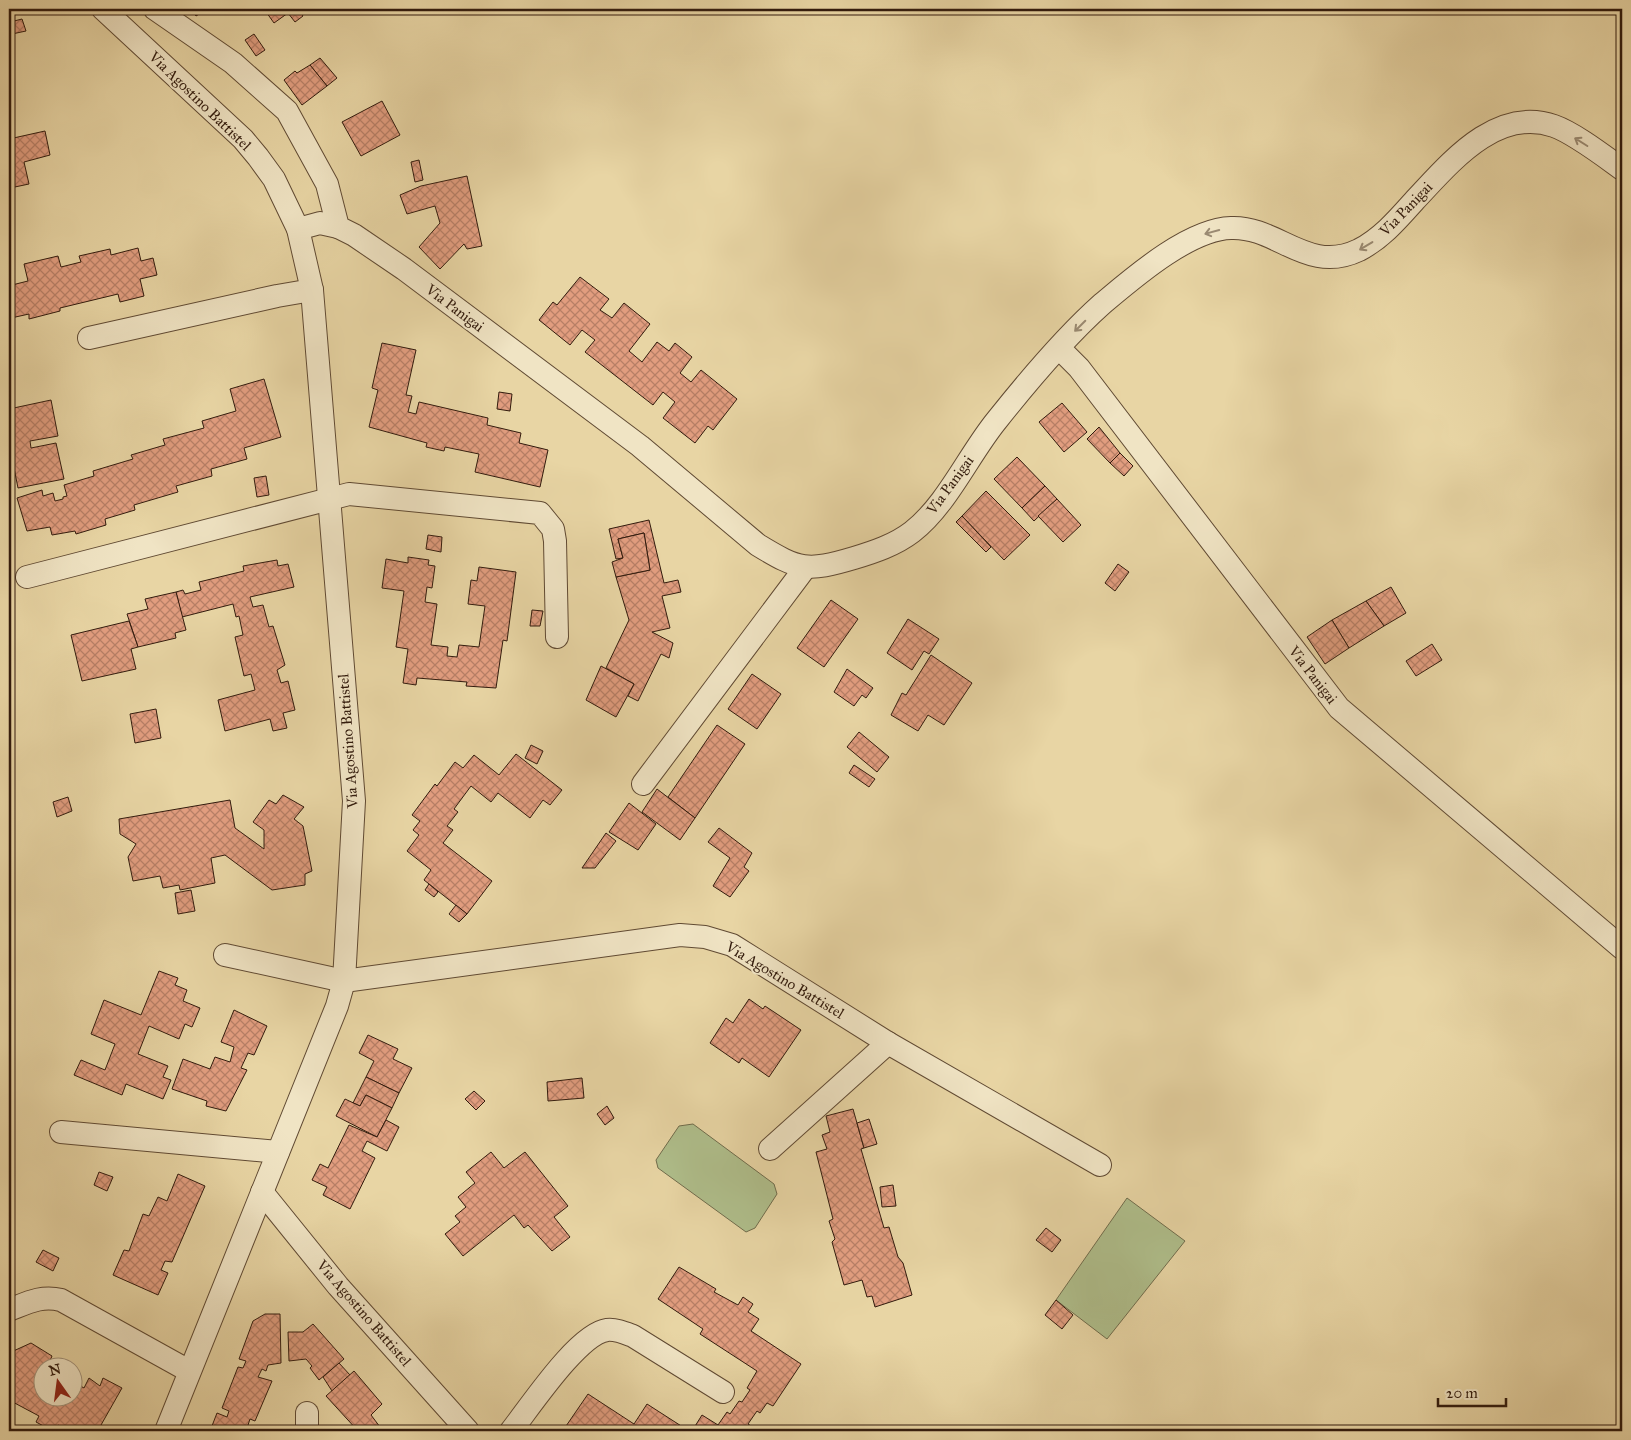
<svg xmlns="http://www.w3.org/2000/svg" width="1631" height="1440" viewBox="0 0 1631 1440" font-family="'IM FELL Great Primer',serif">
  <style>
    .green { fill: #afbe8b; stroke: #706c4c }
    .building { fill: url(#building-cross-hatch); stroke: #321b0d }
    .lines { fill: none; stroke-linecap: round; stroke-linejoin: round }
    .street-casing { stroke: #604a33; stroke-width: 24 }
    .street { stroke: #f0e4c4; stroke-width: 22 }
    .oneway { stroke: #9a8a72 }
    .labels { text-anchor: middle; dominant-baseline: central; stroke-width: 4; stroke-linejoin: round; paint-order: stroke }
    .street-label { font-size: 15px; fill: #321b0d; stroke: #f0e4c4 }
  </style>
  <defs>
    <pattern id="building-cross-hatch" width="8" height="8" patternUnits="userSpaceOnUse" patternTransform="scale(1.25)"><rect width="8" height="8" fill="#e19d7f"/><path d="M0 0l8 8M0 8l8-8" fill="none" stroke="#b77f66"/></pattern>
  </defs>
  <rect width="100%" height="100%" fill="#e8d5a4"/>
  <filter id="stains"><feTurbulence type="fractalNoise" baseFrequency=".004" numOctaves="4"/><feColorMatrix values="0 0 0 0 .2 0 0 0 0 .09 0 0 0 0 .02 0 0 0 .5 -.17"/></filter>
  <radialGradient id="worn" r=".72"><stop offset=".6" stop-color="#630" stop-opacity="0"/><stop offset="1" stop-color="#630" stop-opacity=".3"/></radialGradient>
  <!-- green -->
  <g class="green">
    <polygon points="693,1124 774,1184 777,1194 755,1228 746,1232 658,1168 656,1160 679,1126"/>
    <polygon points="1127,1198 1185,1241 1107,1339 1056,1300"/>
  </g>
  <!-- building -->
  <g class="building">
    <polygon points="191,9 207,9 196,16"/>
    <polygon points="264,9 298,9 303,16 295,22 288,13 274,23"/>
    <polygon points="9,19 10,22 22,19 26,31 12,34 13,40 9,41"/>
    <polygon points="254,34 265,50 256,56 245,40"/>
    <polygon points="320,58 337,78 327,86 310,65"/>
    <polygon points="310,65 327,86 302,105 284,80 295,71 297,73"/>
    <polygon points="382,101 400,135 361,156 342,122"/>
    <polygon points="45,131 50,155 24,162 29,184 10,188 11,193 9,194 9,139"/>
    <polygon points="419,160 423,180 415,182 411,162"/>
    <polygon points="467,176 482,246 467,249 464,244 440,269 419,247 440,223 435,206 407,214 400,195 421,186"/>
    <polygon points="138,248 141,261 153,258 157,275 140,279 144,296 120,302 118,294 60,308 60,311 29,319 29,314 11,318 9,300 13,299 12,285 28,281 24,264 58,256 61,267 81,262 79,256 110,249 111,255"/>
    <polygon points="580,277 609,299 600,310 612,318 624,303 650,324 629,351 642,362 657,342 669,351 675,343 692,357 680,373 691,382 701,370 737,399 713,430 708,426 695,443 663,418 675,402 663,392 653,405 585,352 595,340 582,330 570,345 539,320 553,302 557,305"/>
    <polygon points="382,343 416,350 406,395 412,396 408,412 416,414 419,402 488,418 487,425 521,433 519,443 548,450 540,487 475,472 479,454 445,447 444,451 426,447 427,443 369,427 378,390 372,388"/>
    <polygon points="264,379 281,437 244,448 247,459 211,469 212,476 176,486 178,492 134,505 135,510 105,519 106,525 76,534 75,531 52,535 50,527 27,531 17,498 42,490 43,496 53,493 55,501 63,499 63,497 67,496 64,485 94,476 93,471 133,459 131,455 165,445 163,439 204,428 202,421 236,411 230,389"/>
    <polygon points="499,392 512,394 510,411 497,409"/>
    <polygon points="51,400 58,436 30,441 31,448 56,443 64,479 18,488 9,443 9,409"/>
    <polygon points="1062,403 1087,432 1064,452 1039,422"/>
    <polygon points="1099,427 1120,453 1110,463 1087,439"/>
    <polygon points="1120,453 1133,466 1124,476 1110,463"/>
    <polygon points="1017,457 1045,486 1022,508 994,479"/>
    <polygon points="266,476 269,495 257,497 254,478"/>
    <polygon points="1045,486 1057,499 1034,521 1022,508"/>
    <polygon points="986,491 1030,535 1004,560 962,516"/>
    <polygon points="1057,499 1081,525 1063,542 1038,516"/>
    <polygon points="962,516 991,547 986,552 956,522"/>
    <polygon points="649,520 664,583 678,580 681,592 662,596 670,628 652,632 673,643 669,658 661,654 638,701 628,696 634,684 606,668 629,620 616,577 650,570 644,533 618,539 623,558 616,559 609,529"/>
    <polygon points="644,533 650,570 616,577 612,562 623,558 618,539"/>
    <polygon points="428,535 442,537 441,552 426,549"/>
    <polygon points="408,557 429,560 428,565 435,566 432,588 427,587 425,602 437,604 431,645 448,647 447,656 457,657 459,645 479,647 485,606 468,604 471,580 477,581 479,567 516,572 507,641 503,640 496,688 466,686 467,682 417,678 416,685 403,683 408,649 396,647 404,591 382,588 386,559 408,563"/>
    <polygon points="277,560 278,566 288,564 294,587 250,597 253,607 263,605 269,627 273,626 285,665 277,670 281,683 288,681 295,710 283,713 287,728 273,731 270,719 225,731 218,700 255,690 251,674 244,676 235,637 243,635 239,616 236,617 233,604 182,617 176,592 183,590 185,594 201,590 199,582 244,571 243,566"/>
    <polygon points="1118,564 1129,572 1115,591 1105,583"/>
    <polygon points="1391,587 1406,613 1384,626 1366,601"/>
    <polygon points="176,592 186,630 175,633 176,638 138,647 127,614 148,609 145,599"/>
    <polygon points="831,600 858,619 824,667 797,648"/>
    <polygon points="1366,601 1384,626 1349,648 1332,620"/>
    <polygon points="532,610 543,611 540,626 530,626"/>
    <polygon points="908,619 939,639 929,654 924,651 912,670 887,653"/>
    <polygon points="1332,620 1349,648 1325,664 1307,637"/>
    <polygon points="129,621 138,647 131,649 136,669 82,681 71,635"/>
    <polygon points="1432,644 1442,660 1416,676 1406,661"/>
    <polygon points="931,655 972,683 944,725 928,715 918,731 891,715 902,693 906,695"/>
    <polygon points="601,666 634,684 616,717 586,700"/>
    <polygon points="847,669 873,688 866,698 862,695 854,706 834,692"/>
    <polygon points="752,674 781,694 757,729 728,709"/>
    <polygon points="156,709 161,738 135,743 130,714"/>
    <polygon points="717,725 745,744 695,818 668,797"/>
    <polygon points="859,732 889,757 877,772 847,747"/>
    <polygon points="531,745 543,751 537,764 525,758"/>
    <polygon points="516,754 562,790 550,805 543,800 530,818 498,793 491,802 471,786 454,809 458,812 447,826 453,830 443,843 492,881 467,914 424,880 431,870 407,851 419,835 413,830 420,821 412,815 435,784 437,786 455,762 463,768 474,755 499,775"/>
    <polygon points="854,765 875,779 869,787 849,773"/>
    <polygon points="657,789 695,818 680,840 642,812"/>
    <polygon points="283,795 304,807 294,819 303,826 312,871 305,874 305,885 272,890 225,855 211,858 215,883 180,890 179,885 163,888 160,876 133,881 128,857 136,844 120,834 119,819 230,800 235,828 264,849 264,830 253,822 269,800 276,804"/>
    <polygon points="68,797 72,811 57,817 53,802"/>
    <polygon points="629,803 656,824 638,850 609,832"/>
    <polygon points="719,828 752,853 744,867 749,871 730,897 713,886 730,858 708,842"/>
    <polygon points="606,833 616,841 595,868 582,868"/>
    <polygon points="429,884 438,892 434,897 425,890"/>
    <polygon points="191,890 195,911 178,914 175,893"/>
    <polygon points="456,905 467,914 459,922 449,914"/>
    <polygon points="159,971 178,978 175,985 187,990 183,1001 200,1008 192,1027 185,1024 179,1039 149,1026 138,1054 168,1066 163,1077 171,1080 163,1099 126,1084 122,1095 74,1075 81,1060 105,1070 115,1044 91,1034 104,1000 141,1015"/>
    <polygon points="749,999 763,1009 765,1006 801,1030 769,1077 742,1058 739,1063 710,1043 726,1018 733,1023"/>
    <polygon points="234,1010 267,1026 254,1055 248,1053 241,1068 247,1070 226,1111 206,1106 207,1101 172,1089 183,1059 210,1069 215,1057 230,1062 234,1047 221,1042"/>
    <polygon points="368,1035 398,1049 393,1059 412,1068 399,1093 366,1077 374,1061 359,1053"/>
    <polygon points="366,1077 399,1093 392,1108 366,1095 360,1106 353,1103"/>
    <polygon points="582,1078 584,1098 548,1101 547,1082"/>
    <polygon points="474,1091 485,1101 476,1110 465,1099"/>
    <polygon points="366,1095 392,1108 377,1137 336,1116 345,1099 360,1106"/>
    <polygon points="607,1106 614,1118 605,1125 597,1114"/>
    <polygon points="853,1109 864,1148 861,1149 884,1228 889,1227 898,1257 903,1263 912,1295 875,1307 872,1296 867,1297 862,1280 844,1285 832,1242 835,1239 829,1221 833,1219 816,1152 827,1149 822,1135 830,1132 826,1116"/>
    <polygon points="869,1119 877,1144 864,1148 857,1123"/>
    <polygon points="386,1120 399,1127 387,1151 367,1141 362,1151 375,1158 350,1209 323,1195 327,1187 312,1180 320,1164 328,1168 349,1125 377,1137"/>
    <polygon points="491,1152 504,1168 525,1152 568,1206 554,1217 570,1237 552,1251 528,1225 524,1228 514,1215 463,1256 445,1234 460,1222 455,1216 466,1207 458,1197 475,1183 466,1172"/>
    <polygon points="99,1172 113,1177 107,1191 94,1185"/>
    <polygon points="178,1174 205,1186 172,1262 165,1261 161,1270 168,1273 158,1295 113,1275 124,1250 129,1251 143,1214 149,1216 158,1197 167,1201"/>
    <polygon points="893,1185 896,1206 882,1207 880,1187"/>
    <polygon points="1046,1228 1061,1240 1052,1252 1036,1240"/>
    <polygon points="43,1250 59,1258 53,1271 36,1262"/>
    <polygon points="679,1267 716,1289 714,1292 738,1305 743,1297 753,1304 748,1312 759,1319 751,1331 801,1364 773,1406 767,1403 760,1413 757,1411 748,1424 759,1431 692,1431 702,1415 718,1425 727,1412 730,1414 739,1401 742,1402 750,1390 747,1388 757,1371 700,1334 703,1329 658,1299"/>
    <polygon points="1056,1300 1073,1315 1062,1329 1045,1315"/>
    <polygon points="265,1314 280,1314 281,1363 268,1365 266,1371 262,1369 258,1377 272,1381 255,1421 250,1419 248,1425 262,1431 210,1431 217,1413 227,1417 229,1411 222,1408 238,1367 243,1368 246,1361 239,1359 253,1321"/>
    <polygon points="313,1324 344,1359 319,1380 310,1368 312,1366 306,1359 289,1361 288,1332 303,1332"/>
    <polygon points="31,1343 52,1356 47,1368 42,1368 42,1398 72,1398 72,1381 84,1388 89,1378 100,1386 103,1378 122,1388 101,1425 107,1428 105,1431 70,1431 58,1425 53,1431 36,1422 39,1416 9,1400 9,1353"/>
    <polygon points="339,1363 350,1375 332,1391 323,1377"/>
    <polygon points="354,1371 382,1404 371,1415 383,1431 358,1431 326,1396"/>
    <polygon points="588,1394 634,1424 647,1404 689,1431 566,1431 564,1429"/>
  </g>
  <g class="lines">
    <!-- street casing -->
    <g class="street-casing">
      <g id="street">
        <polyline points="103,9 243,139 258,157 274,179 298,229 312,290 354,801 344,981 337,1006 166,1431"/>
        <path d="M155,9L233,63L287,111L327,184L338,227L354,235L404,269L640,446L758,545C799,570 807,572 854,558C874,552 895,545 912,532C947,505 969,454 997,420C1028,381 1065,337 1102,304C1133,278 1189,229 1231,228C1278,226 1307,275 1359,250C1382,238 1398,219 1415,200C1450,163 1496,106 1554,126C1574,133 1604,156 1622,169"/>
        <polyline points="298,229 320,223 338,227"/>
        <polyline points="89,338 277,296 312,290"/>
        <polyline points="1060,349 1079,368 1339,708 1622,948"/>
        <polyline points="27,577 349,494 540,513 553,529 555,541 557,637"/>
        <polyline points="643,784 805,568"/>
        <polyline points="225,955 344,981 680,935 705,937 732,945 888,1043 1100,1165"/>
        <polyline points="61,1132 278,1152"/>
        <polyline points="770,1149 888,1043"/>
        <polyline points="262,1192 338,1286 468,1431"/>
        <path d="M9,1310C27,1303 41,1295 61,1300L189,1371"/>
        <polyline points="307,1431 307,1413"/>
        <path d="M511,1431C530,1407 578,1334 607,1330C616,1329 625,1333 633,1336L723,1392"/>
      </g>
    </g>
    <!-- street -->
    <use href="#street" class="street"/>
  </g>
  <!-- one-way arrows -->
  <defs><path id="oneway-shaft" d="M-6 0H5M1.5-3L5.5 0L1.5 3" fill="none" stroke-width="1.6" stroke-linecap="round" stroke-linejoin="round" transform="scale(1.25)"/></defs>
  <g class="oneway">
    <use href="#oneway-shaft" transform="translate(1581 142) rotate(-148)"/>
    <use href="#oneway-shaft" transform="translate(1212 232) rotate(165)"/>
    <use href="#oneway-shaft" transform="translate(1366 246) rotate(149)"/>
    <use href="#oneway-shaft" transform="translate(1080 326) rotate(135)"/>
  </g>
  <g class="labels">
    <!-- street labels -->
    <g class="street-label">
      <text transform="translate(200 101) rotate(44)">Via Agostino Battistel</text>
      <text transform="translate(1406 209) rotate(-46)">Via Panigai</text>
      <text transform="translate(455 308) rotate(37)">Via Panigai</text>
      <text transform="translate(950 485) rotate(-54)">Via Panigai</text>
      <text transform="translate(1313 675) rotate(52)">Via Panigai</text>
      <text transform="translate(348 741) rotate(-94)">Via Agostino Battistel</text>
      <text transform="translate(785 980) rotate(31)">Via Agostino Battistel</text>
      <text transform="translate(364 1313) rotate(49)">Via Agostino Battistel</text>
    </g>
  </g>
  <!-- margin -->
  <rect width="1631" height="1440" fill="none" stroke="#e8d5a4" stroke-width="30"/>
  <rect x="10" y="10" width="1611" height="1420" fill="none" stroke="#321b0d" stroke-width="2.5"/>
  <rect x="15" y="15" width="1601" height="1410" fill="none" stroke="#321b0d"/>
  <!-- north arrow -->
  <g transform="translate(58 1382) rotate(346)"><circle r="24" fill="#f0e4c4" stroke="#a4947b"/>
  <path d="M0-4L9 19L0 12L-9 19Z" fill="#8f2418"/>
  <text y="-8" font-size="14" font-weight="bold" text-anchor="middle" fill="#321b0d">N</text>
  </g>
  <!-- scale -->
  <path d="M1438 1398v8h68v-8" fill="none" stroke="#321b0d" stroke-width="2.5"/>
  <text x="1446" y="1398" font-size="15" fill="#321b0d" stroke="#f0e4c4" stroke-width="4" paint-order="stroke">20 m</text>
  <rect width="100%" height="100%" filter="url(#stains)"/>
  <rect width="100%" height="100%" fill="url(#worn)"/>
</svg>
